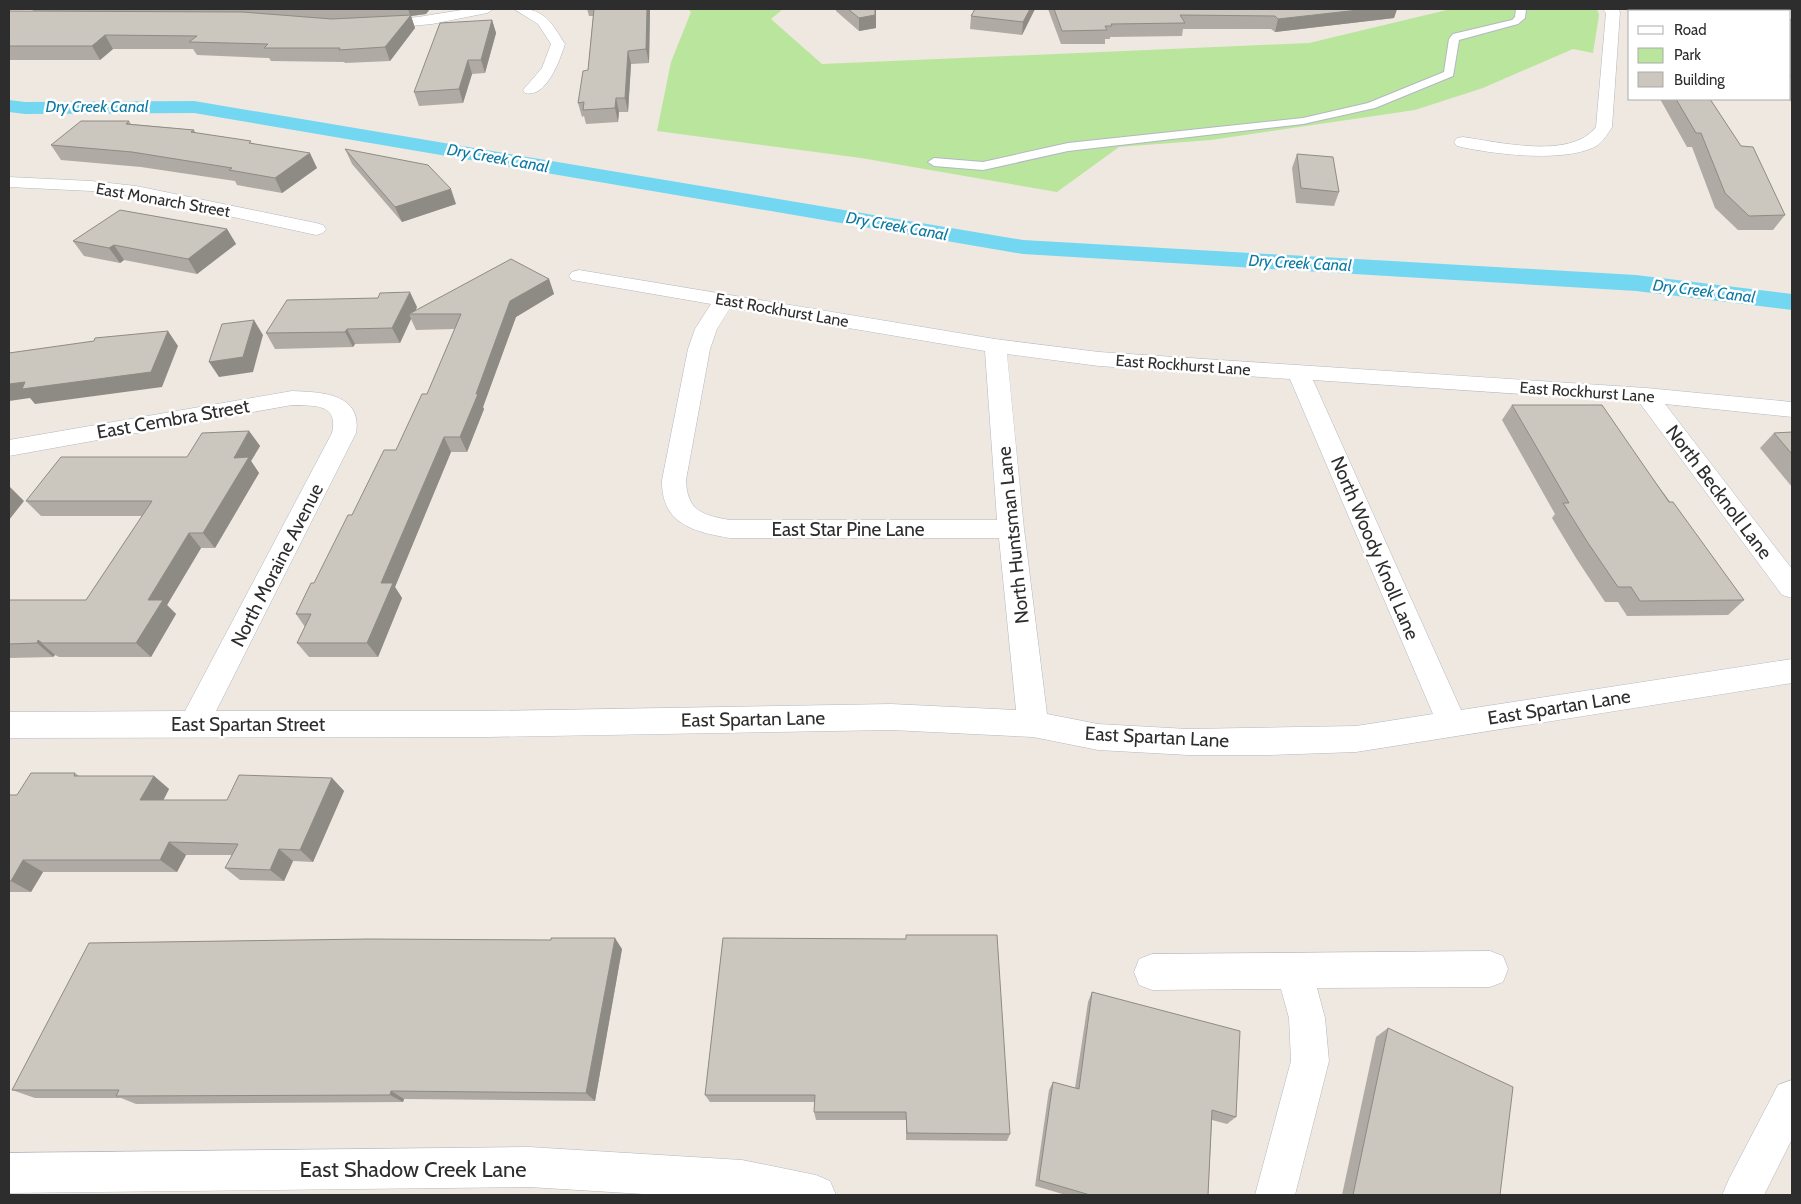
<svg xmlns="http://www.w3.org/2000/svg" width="1801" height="1204" viewBox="0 0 1801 1204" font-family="Cabin,sans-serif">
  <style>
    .green { fill: #bae59d }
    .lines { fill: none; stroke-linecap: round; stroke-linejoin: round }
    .canal { fill: #73d7f1; fill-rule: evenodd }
    .service-casing { stroke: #b3b7c1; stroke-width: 2 }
    .minor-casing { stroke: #b3b7c1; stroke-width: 1 }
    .tertiary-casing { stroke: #b3b7c1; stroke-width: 1 }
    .service { fill: #fff; fill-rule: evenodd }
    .minor { fill: #fff; fill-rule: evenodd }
    .tertiary { fill: #fff; fill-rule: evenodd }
    .wall { fill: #afaaa3 }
    .shaded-wall { fill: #8e8b85 }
    .building { fill: #cbc6be; stroke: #8e8b85 }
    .labels { text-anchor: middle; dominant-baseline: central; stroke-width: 5; stroke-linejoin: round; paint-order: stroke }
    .far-water-label { font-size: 16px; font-style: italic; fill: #0c79a3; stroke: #fff }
    .far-street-label { font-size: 16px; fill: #2d2d2d; stroke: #fff }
    .street-label { font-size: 19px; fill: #2d2d2d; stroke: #fff }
    .near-street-label { font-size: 22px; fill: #2d2d2d; stroke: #fff }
  </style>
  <rect width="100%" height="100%" fill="#efe8e0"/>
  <!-- green -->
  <polygon class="green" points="688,9 783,9 771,19 822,64 1309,43 1451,9 1597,9 1599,15 1593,53 1573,49 1483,88 1415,110 1211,140 1119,147 1057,192 861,158 657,131 671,62 691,12"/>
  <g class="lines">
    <!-- canal -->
    <polygon class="canal" points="9,100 25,102 194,101 1023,240 1636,275 1792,294 1792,310 1636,291 1023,254 194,113 25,114 9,112"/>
    <!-- service casing -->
    <g class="service-casing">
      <polygon id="service" points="1516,9 1526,9 1525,18 1518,24 1459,40 1453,76 1375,108 1303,124 1068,151 983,170 934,166 928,162 934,158 983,162 1068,143 1303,118 1368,103 1444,72 1449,39 1453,34 1512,20 1515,17"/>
    </g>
    <!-- minor casing -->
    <g class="minor-casing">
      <g id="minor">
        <polygon points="468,9 494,9 487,13 432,24 377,29 372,28 370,25 372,22 377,21 418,17"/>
        <path d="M514,9C544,7 551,22 565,44C560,60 546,99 525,93L523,90L542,68L551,44L538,24Z"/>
        <path d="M1603,9H1618L1620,12L1612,127C1608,133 1604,140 1598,145C1568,164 1490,154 1457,146L1454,142L1457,138L1463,137C1499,142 1571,160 1596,127L1606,13Z"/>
        <polygon points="9,177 91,181 136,186 316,223 323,225 326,229 323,233 316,235 136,196 91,191 9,187"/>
        <path d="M579,270L995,339L1099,352L1646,388L1792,402V417L1665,404L1792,569V598L1782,595L1639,402L1313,380L1461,710L1792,659V683L1356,752L1269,755H1188L1098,750L1033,737L891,730L488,737L9,738V712L185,711L332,433C339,403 314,406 292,405L9,456V440L292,391C320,392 363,393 356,433L216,711H488L891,704L1016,710L999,538H730C694,532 661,524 662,480L688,349L695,329L711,304L572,280L569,276L572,272ZM730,308L985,351L997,520H730C702,515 687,511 686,480L710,349L717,329ZM1007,354L1099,366L1290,379L1433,714L1356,726L1188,729L1098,724L1047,714L1024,529Z"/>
        <polygon points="1490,951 1503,956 1508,969 1503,982 1490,987 1317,988 1325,1018 1329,1061 1295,1195 1255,1195 1291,1061 1289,1018 1281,989 1152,990 1139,985 1134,972 1139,959 1152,954"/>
        <polygon points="529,1147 742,1160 816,1175 830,1181 836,1195 660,1195 529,1187 9,1193 9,1153"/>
      </g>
    </g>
    <!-- tertiary casing -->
    <g class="tertiary-casing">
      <polygon id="tertiary" points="1792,1080 1792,1139 1764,1195 1723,1195 1723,1193 1729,1179 1778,1085"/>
    </g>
    <!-- service -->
    <use href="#service" class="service"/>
    <!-- minor -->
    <use href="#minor" class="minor"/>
    <!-- tertiary -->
    <use href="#tertiary" class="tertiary"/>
  </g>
  <!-- wall -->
  <g class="wall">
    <polygon points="32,9 430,9 426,14 411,16 415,28 390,61 345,63 344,62 271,61 269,58 197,55 193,49 113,49 100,60 9,60 9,11 33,11"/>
    <polygon points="587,9 650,9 649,63 631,64 628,112 619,112 618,122 586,124 584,116 582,117 578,103 588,70 593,16 589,16"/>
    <polygon points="836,9 876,9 876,28 859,31 836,11"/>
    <polygon points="975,9 1035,9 1022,35 970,29 971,16"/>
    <polygon points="1048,9 1397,9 1394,18 1275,32 1271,29 1183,29 1182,36 1110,37 1110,39 1105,39 1105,44 1061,44"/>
    <polygon points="1686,9 1780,9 1783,11 1688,11"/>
    <polygon points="1790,19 1792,22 1792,103 1789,99 1790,99"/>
    <polygon points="492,20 496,33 485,73 472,74 463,103 419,106 414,92"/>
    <polygon points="1660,99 1710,99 1785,215 1773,230 1738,230 1715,208 1692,147 1687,147"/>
    <polygon points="129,121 131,124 194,130 196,133 253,143 317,168 282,193 237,185 235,181 141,167 61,160 51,145"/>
    <polygon points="345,149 456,204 402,222 352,164"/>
    <polygon points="1297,154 1339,192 1334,206 1296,203 1292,168"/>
    <polygon points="227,229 236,244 197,274 124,260 120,263 84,256 73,241"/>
    <polygon points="549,279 554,294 516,317 483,407 484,409 467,452 451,452 395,587 402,598 378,657 309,657 297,643 305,627 296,614 314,583 352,515 396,450 427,394 455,329 416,330 411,319 400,343 355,344 353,347 275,349 266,333 417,307 415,311"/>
    <polygon points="1512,405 1653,479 1744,600 1728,615 1627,616 1618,602 1605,602 1576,558 1552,518 1555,514 1502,420"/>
    <polygon points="249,431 260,446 251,461 259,473 215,548 201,548 167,605 176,614 151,657 59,657 55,655 53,657 9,658 9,600 86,600 142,516 41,516 26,501 187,457"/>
    <polygon points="1792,432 1792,487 1760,448 1774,433"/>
    <polygon points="75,773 79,776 154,776 169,789 163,800 227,800 332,778 344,791 313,862 293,861 284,881 240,880 225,868 232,855 186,855 177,872 43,872 31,892 9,892 9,795 17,795"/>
    <polygon points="723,938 1010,1134 1007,1141 906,1140 906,1120 816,1120 814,1112 815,1102 710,1102 705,1095"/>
    <polygon points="622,949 595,1101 404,1099 403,1102 136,1104 121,1098 35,1098 12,1090"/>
    <polygon points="1092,992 1236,1117 1227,1124 1212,1120 1208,1195 1066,1195 1035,1186 1049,1090 1053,1082 1075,1088 1088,1002"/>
    <polygon points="1388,1028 1500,1195 1342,1195 1376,1037"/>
  </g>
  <!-- shaded-wall -->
  <g class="shaded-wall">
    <polygon points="408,9 430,9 426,14 411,16 415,28 390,61 385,47 410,15"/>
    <polygon points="647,9 650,9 649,63 646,49"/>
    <polygon points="876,9 876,28 859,31 859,18"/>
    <polygon points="1030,9 1035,9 1022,35 1023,22"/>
    <polygon points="1367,9 1397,9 1394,18 1275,32 1278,19"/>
    <polygon points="492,20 496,33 485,73 481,60"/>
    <polygon points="105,35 113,49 100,60 92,46"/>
    <polygon points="628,51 631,64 628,112 625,98"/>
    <polygon points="468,60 472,74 463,103 459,89"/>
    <polygon points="616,98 619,112 618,122 615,108"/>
    <polygon points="310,153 317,168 282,193 275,178"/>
    <polygon points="451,189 456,204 402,222 395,207"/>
    <polygon points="227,229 236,244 197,274 188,259"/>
    <polygon points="114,245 124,260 120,263 109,248"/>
    <polygon points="549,279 554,294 516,317 483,407 484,409 467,452 460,437 510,301"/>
    <polygon points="410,292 417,307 414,314 409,314 411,319 400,343 392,328"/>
    <polygon points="254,320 263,335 253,372 219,377 209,362"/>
    <polygon points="347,329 355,344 353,347 345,332"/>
    <polygon points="168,331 178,346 162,387 35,404 30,398 9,401 9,384"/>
    <polygon points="249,431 260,446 251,461 259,473 215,548 203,533 234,458"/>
    <polygon points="444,437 451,452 395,587 402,598 378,657 367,643 381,583"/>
    <polygon points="9,486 24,501 9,520"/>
    <polygon points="189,533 201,548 167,605 176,614 151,657 136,643 148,600"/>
    <polygon points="38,640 55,655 53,657 37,643"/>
    <polygon points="154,776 169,789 157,813 140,800"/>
    <polygon points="332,778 344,791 313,862 300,850"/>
    <polygon points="169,842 186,855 177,872 160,860"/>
    <polygon points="279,849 293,861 284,881 270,870"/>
    <polygon points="23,860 43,872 31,892 11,881"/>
    <polygon points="615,938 622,949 595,1101 586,1093"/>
    <polygon points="391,1091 404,1099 403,1102 390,1095"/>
  </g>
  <!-- building -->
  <g class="building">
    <polygon points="594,9 647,9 646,49 628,51 625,98 616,98 615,108 583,110 584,102 578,103 583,71 588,70"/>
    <polygon points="848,9 875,9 875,15 859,18"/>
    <polygon points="975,9 1030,9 1023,22 971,16"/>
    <polygon points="1054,9 1367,9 1278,19 1275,16 1180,15 1185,23 1111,24 1112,26 1105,26 1107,30 1062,31"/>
    <polygon points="1707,9 1780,9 1783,11 1710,11"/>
    <polygon points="9,11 242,12 332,19 411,15 385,47 339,50 340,48 264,48 268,44 189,42 197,36 105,35 92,46 9,46"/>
    <polygon points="1790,19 1792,22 1792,78 1790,75"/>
    <polygon points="492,20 481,60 468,60 459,89 414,92 440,23"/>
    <polygon points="1676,99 1710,99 1741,146 1753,147 1785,215 1749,216 1725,193 1701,133 1696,133"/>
    <polygon points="81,121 129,121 126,124 194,130 191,132 251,141 249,143 310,153 275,178 229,170 232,168 132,152 51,145"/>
    <polygon points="345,149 428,165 451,189 395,207"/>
    <polygon points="1297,154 1333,157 1339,192 1301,188"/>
    <polygon points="120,210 227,229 188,259 114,245 109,248 73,241"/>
    <polygon points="511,259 549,279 510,301 476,394 478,394 460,437 444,437 381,583 393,583 367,643 297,643 311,614 296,614 311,583 314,583 348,515 352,515 384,450 396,450 422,394 427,394 461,314 409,314"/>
    <polygon points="410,292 392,328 347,329 345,332 266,333 287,300 378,298 380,293"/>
    <polygon points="254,320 243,357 209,362 222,324"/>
    <polygon points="168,331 151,372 22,389 25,382 9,384 9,353 94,341 95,338"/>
    <polygon points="1512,405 1602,405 1653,479 1669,502 1673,502 1744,600 1640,601 1631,587 1618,587 1588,543 1563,503 1569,503"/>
    <polygon points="249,431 234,458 249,457 203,533 189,533 148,600 163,600 136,643 42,643 38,640 37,643 9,644 9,600 86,600 152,501 26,501 61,457 187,457 202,433"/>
    <polygon points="1792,432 1792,454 1774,433"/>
    <polygon points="31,773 75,773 74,776 154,776 140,800 227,800 239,775 332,778 300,850 279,849 270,870 225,868 238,844 169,842 160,860 23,860 11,881 9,881 9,795 17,795"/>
    <polygon points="906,935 997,935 1010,1134 907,1133 906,1112 814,1112 815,1095 705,1095 723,938 906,939"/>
    <polygon points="551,938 615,938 586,1093 391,1091 390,1095 116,1096 119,1090 12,1090 89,943 368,939 551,940"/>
    <polygon points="1092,992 1240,1031 1236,1117 1212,1110 1208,1195 1090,1195 1039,1180 1053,1082 1079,1089"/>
    <polygon points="1388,1028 1513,1087 1500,1195 1353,1195"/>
  </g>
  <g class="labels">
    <!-- far-water labels -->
    <g class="far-water-label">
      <text x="97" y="106">Dry Creek Canal</text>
      <text transform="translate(498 158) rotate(10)">Dry Creek Canal</text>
      <text transform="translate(897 226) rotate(10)">Dry Creek Canal</text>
      <text transform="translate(1300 263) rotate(3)">Dry Creek Canal</text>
      <text transform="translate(1704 291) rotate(7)">Dry Creek Canal</text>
    </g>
    <!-- far-street labels -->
    <g class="far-street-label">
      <text transform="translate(163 200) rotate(10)">East Monarch Street</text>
      <text transform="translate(782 310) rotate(10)">East Rockhurst Lane</text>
      <text transform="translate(1183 365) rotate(4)">East Rockhurst Lane</text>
      <text transform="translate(1587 392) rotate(4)">East Rockhurst Lane</text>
    </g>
    <!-- street labels -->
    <g class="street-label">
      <text transform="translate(173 419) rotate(-10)">East Cembra Street</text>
      <text transform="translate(1719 492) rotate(53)">North Becknoll Lane</text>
      <text x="848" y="529">East Star Pine Lane</text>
      <text transform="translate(1013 535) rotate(-96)">North Huntsman Lane</text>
      <text transform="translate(1375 548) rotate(67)">North Woody Knoll Lane</text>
      <text transform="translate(277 565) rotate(-63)">North Moraine Avenue</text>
      <text transform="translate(1559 707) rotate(-9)">East Spartan Lane</text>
      <text transform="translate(753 719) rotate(-1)">East Spartan Lane</text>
      <text x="248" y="724">East Spartan Street</text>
      <text transform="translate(1157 737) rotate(3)">East Spartan Lane</text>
    </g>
    <!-- near-street labels -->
    <g class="near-street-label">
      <text x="413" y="1169">East Shadow Creek Lane</text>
    </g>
  </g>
  <!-- border -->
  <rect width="1801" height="1204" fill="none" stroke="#2d2d2d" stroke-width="20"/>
  <!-- legend -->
  <rect x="1628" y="10" width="162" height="90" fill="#ffffff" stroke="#ababab"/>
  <rect x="1638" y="26" width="25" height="8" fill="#ffffff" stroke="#ababab"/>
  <text x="1674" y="35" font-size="15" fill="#2d2d2d">Road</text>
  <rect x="1638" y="48" width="25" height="15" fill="#bae59d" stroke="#ababab"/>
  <text x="1674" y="60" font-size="15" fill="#2d2d2d">Park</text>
  <rect x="1638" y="72" width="25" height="15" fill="#cbc6be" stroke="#ababab"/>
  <text x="1674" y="85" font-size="15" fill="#2d2d2d">Building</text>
</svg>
